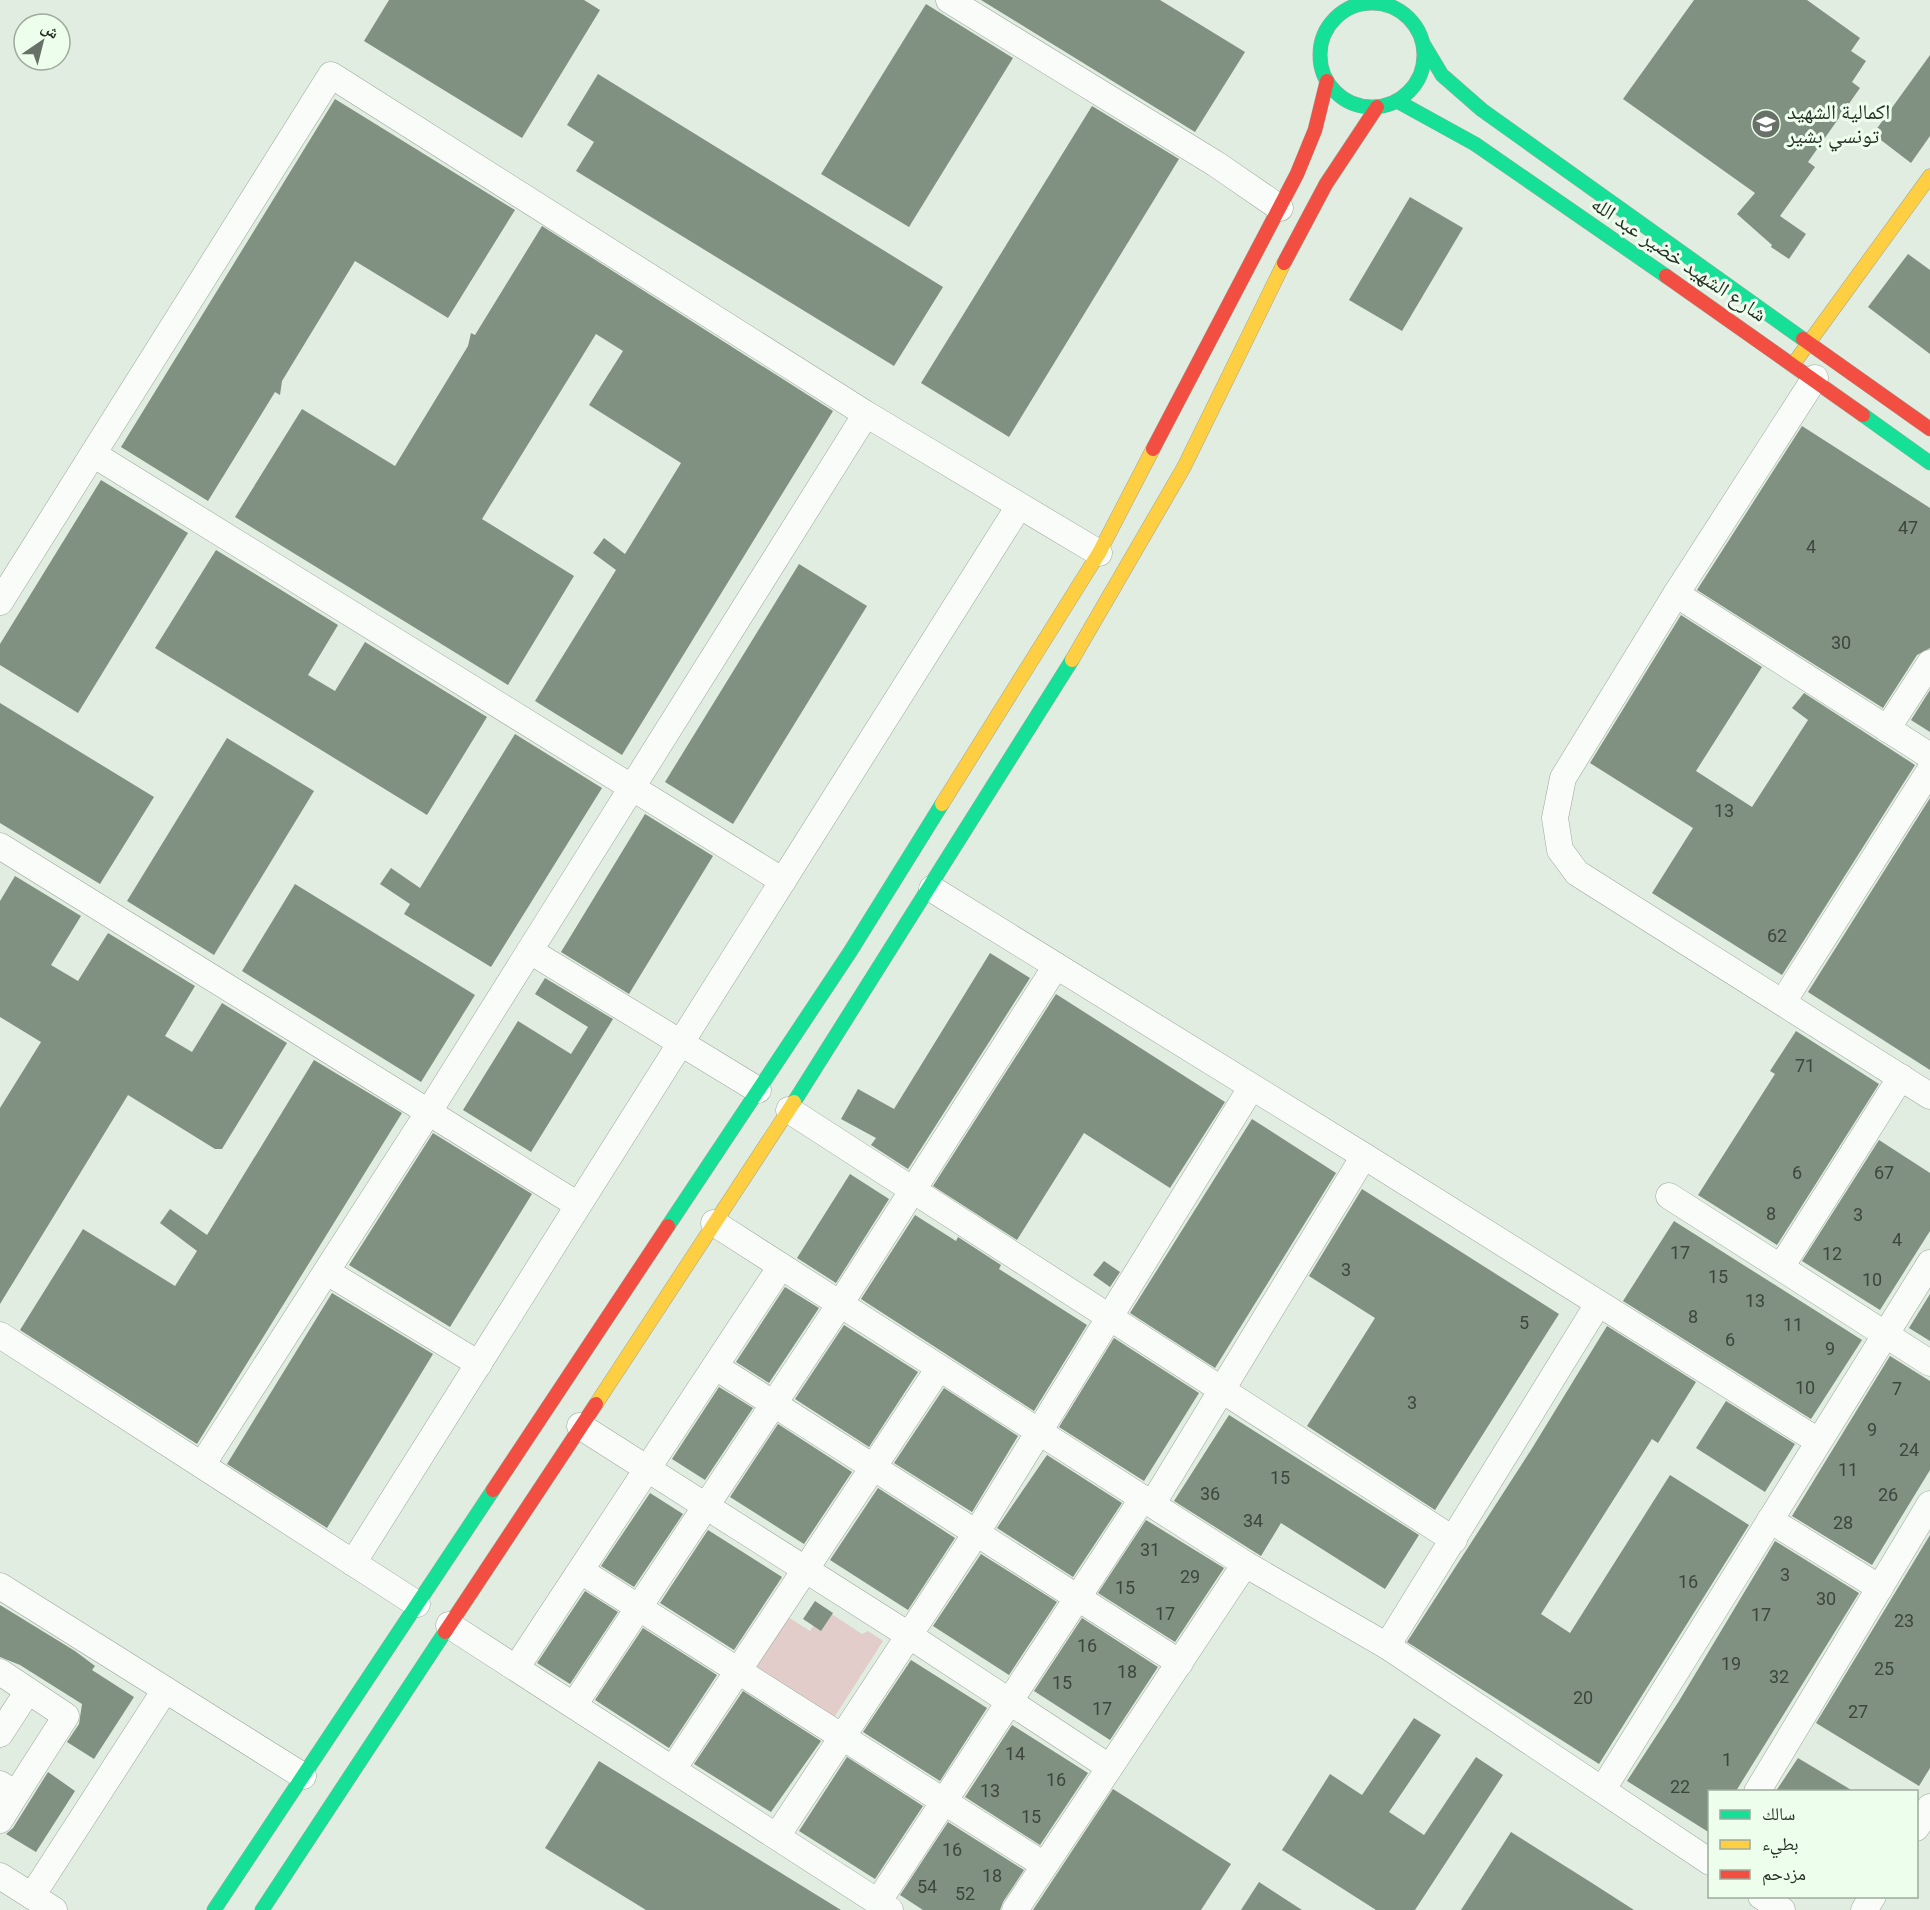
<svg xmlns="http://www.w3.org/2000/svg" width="1930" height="1910" viewBox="0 0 1930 1910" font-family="Roboto,'Noto Naskh Arabic',sans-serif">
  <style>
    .green { fill: #e2cdca }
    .building { fill: #809081 }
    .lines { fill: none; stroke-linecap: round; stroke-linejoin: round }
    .street-casing { stroke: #9da79d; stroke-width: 27 }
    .fast-casing { stroke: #9da79d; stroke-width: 15 }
    .slow-casing { stroke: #9da79d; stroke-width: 15 }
    .jam-casing { stroke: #9da79d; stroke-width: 15 }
    .street { stroke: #fafcfa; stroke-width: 26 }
    .fast { stroke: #16e098; stroke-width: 14 }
    .slow { stroke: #ffcf43; stroke-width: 14 }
    .jam { stroke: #f24e42; stroke-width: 14 }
    .labels { text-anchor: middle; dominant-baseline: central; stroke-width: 6; stroke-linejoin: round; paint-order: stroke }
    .number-label { font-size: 18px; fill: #3c463d }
    .poi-label { font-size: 21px; fill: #262e26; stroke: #edfeed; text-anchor: start }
    .street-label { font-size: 21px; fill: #262e26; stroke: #edfeed }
  </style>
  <rect width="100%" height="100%" fill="#e1ede1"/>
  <!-- green -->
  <polygon class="green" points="824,1609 862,1634 868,1631 883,1641 830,1724 752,1675 788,1617 810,1631"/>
  <!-- building -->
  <g class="building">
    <polygon points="389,0 584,0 600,10 522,138 364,41"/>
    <polygon points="981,0 1160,0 1245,52 1195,132"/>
    <polygon points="1694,0 1807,0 1860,38 1851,51 1866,61 1852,82 1860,88 1808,162 1815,167 1780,216 1806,234 1789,259 1771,247 1772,245 1737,214 1755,193 1623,99"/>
    <polygon points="926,4 1013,58 909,227 821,174"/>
    <polygon points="1930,55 1930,136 1911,163 1873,134"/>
    <polygon points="598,74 943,287 894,366 576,171 594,142 567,125"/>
    <polygon points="335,99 515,210 448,318 355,261 282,381 280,395 275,392 208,501 121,447"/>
    <polygon points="1092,106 1179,159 1009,437 921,383"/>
    <polygon points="1410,197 1463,228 1402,331 1349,300"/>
    <polygon points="542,226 833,411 622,755 535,701 616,570 593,553 604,538 625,554 681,463 589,405 623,351 596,334 482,519 574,576 508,685 235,517 302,409 395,466 468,346 471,333 475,335"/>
    <polygon points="1908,254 1930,270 1930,354 1868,307"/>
    <polygon points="1802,426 1930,508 1930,648 1917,655 1883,708 1697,590"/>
    <polygon points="101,480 188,533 78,713 0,665 0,644"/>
    <polygon points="216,550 338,625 308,675 335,691 365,642 487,717 427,815 155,648"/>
    <polygon points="799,564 867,606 733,824 665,782"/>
    <polygon points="1681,615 1762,667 1696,771 1752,807 1808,720 1792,708 1804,693 1915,765 1782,975 1652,893 1693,828 1590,763"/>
    <polygon points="1930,690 1930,732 1911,720"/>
    <polygon points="0,703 154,797 100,884 0,823"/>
    <polygon points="515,734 602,788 491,967 404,914 410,904 380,884 391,868 420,888"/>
    <polygon points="227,738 314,791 214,955 127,901"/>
    <polygon points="1930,798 1930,1070 1808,992"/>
    <polygon points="645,814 713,856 629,994 561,952"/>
    <polygon points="15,876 81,916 51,965 78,981 108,933 195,986 165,1036 192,1052 222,1003 287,1043 222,1149 215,1149 128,1095 0,1304 0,1108 41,1042 0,1017 0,901"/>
    <polygon points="295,884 475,995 421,1082 242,971"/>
    <polygon points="990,953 1030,978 908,1169 871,1145 876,1138 841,1119 858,1089 894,1109"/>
    <polygon points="545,978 613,1019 531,1152 463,1110 518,1021 571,1054 588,1027 535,994"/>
    <polygon points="1056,994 1225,1102 1170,1188 1084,1133 1017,1240 933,1186"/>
    <polygon points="1796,1031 1879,1084 1777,1245 1698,1195 1775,1074 1770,1071"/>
    <polygon points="314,1060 402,1113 197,1444 20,1330 83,1229 175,1286 197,1251 160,1223 170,1209 207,1235"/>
    <polygon points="1252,1119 1336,1173 1215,1368 1130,1313"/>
    <polygon points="433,1133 532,1194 450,1327 349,1265"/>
    <polygon points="1879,1140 1930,1173 1930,1231 1880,1310 1802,1261"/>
    <polygon points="850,1174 889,1199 836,1283 797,1258"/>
    <polygon points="1362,1189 1559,1314 1435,1510 1307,1426 1375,1318 1309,1276"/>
    <polygon points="915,1215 956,1241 958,1237 1001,1265 999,1269 1087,1325 1034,1411 861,1299"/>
    <polygon points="1674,1221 1862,1340 1811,1419 1623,1301"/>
    <polygon points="1104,1261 1120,1272 1110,1287 1093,1275"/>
    <polygon points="785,1287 819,1308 769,1383 736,1362"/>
    <polygon points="332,1293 433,1354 327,1528 227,1464"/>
    <polygon points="1930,1294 1930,1341 1909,1328"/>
    <polygon points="844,1325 918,1372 869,1447 795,1399"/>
    <polygon points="1607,1326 1696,1382 1658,1443 1652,1439 1541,1614 1570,1633 1670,1475 1749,1525 1599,1764 1407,1642 1531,1450"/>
    <polygon points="1114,1338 1199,1393 1144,1481 1059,1427"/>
    <polygon points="1890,1356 1930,1381 1930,1470 1872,1565 1792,1516"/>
    <polygon points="719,1387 753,1408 705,1480 672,1459"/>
    <polygon points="944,1388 1018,1436 972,1512 894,1463"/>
    <polygon points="1726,1401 1795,1444 1765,1492 1696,1448"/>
    <polygon points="1229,1415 1419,1535 1385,1589 1281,1523 1261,1556 1174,1501"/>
    <polygon points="778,1424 852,1472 804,1544 730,1497"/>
    <polygon points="1047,1455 1122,1503 1073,1577 997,1528"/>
    <polygon points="878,1488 955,1538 908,1610 830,1560"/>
    <polygon points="650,1493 683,1514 634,1587 601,1566"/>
    <polygon points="1146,1520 1224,1568 1175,1642 1098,1593"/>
    <polygon points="708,1530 782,1577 734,1650 660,1603"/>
    <polygon points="1930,1535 1930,1768 1919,1786 1816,1723"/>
    <polygon points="1775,1541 1859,1593 1736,1791 1710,1791 1710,1833 1627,1781 1679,1701"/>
    <polygon points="981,1554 1057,1602 1009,1675 933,1626"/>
    <polygon points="585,1591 618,1612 570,1684 537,1663"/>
    <polygon points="815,1601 833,1613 821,1631 803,1619"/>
    <polygon points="0,1605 75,1651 95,1666 92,1670 134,1697 94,1759 67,1742 79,1724 82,1704 20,1665 0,1657"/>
    <polygon points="1082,1618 1158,1667 1110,1740 1034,1691"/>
    <polygon points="643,1628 717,1675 669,1748 595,1700"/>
    <polygon points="911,1660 987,1708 940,1781 863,1732"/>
    <polygon points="743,1691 821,1741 771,1812 694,1764"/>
    <polygon points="1414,1718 1441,1735 1389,1812 1424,1835 1476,1757 1503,1775 1415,1910 1376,1910 1282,1850 1330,1774 1362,1795"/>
    <polygon points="1012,1725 1088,1773 1040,1845 965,1797"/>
    <polygon points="847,1757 923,1806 875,1879 799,1831"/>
    <polygon points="1798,1758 1853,1791 1776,1791"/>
    <polygon points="599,1761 713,1831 841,1910 646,1910 545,1848"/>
    <polygon points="48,1772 75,1791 36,1852 6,1834 13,1828"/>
    <polygon points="1113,1789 1231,1864 1201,1910 1033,1910"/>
    <polygon points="948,1822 1024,1870 1003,1902 1000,1910 923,1910 900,1895"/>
    <polygon points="1511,1832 1592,1883 1634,1910 1461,1910"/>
    <polygon points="1259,1882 1302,1910 1241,1910"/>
  </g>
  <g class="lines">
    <!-- street casing -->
    <g class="street-casing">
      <g id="street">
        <polyline points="949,0 1216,164 1280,208"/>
        <polyline points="1815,378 1676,594 1563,778 1555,818 1560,850 1577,873 1930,1096"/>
        <polyline points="93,454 783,881"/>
        <polyline points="1676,594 1930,756"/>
        <polyline points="0,602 331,75 866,414 1099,553"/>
        <polyline points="1887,729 1930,663"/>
        <polyline points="0,846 578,1205"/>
        <polyline points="932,889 1364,1156 1818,1441"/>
        <polyline points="530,951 758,1090"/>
        <polyline points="1783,1002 1930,770"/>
        <polyline points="789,1110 1454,1540"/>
        <polyline points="1669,1196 1930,1363"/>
        <polyline points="714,1223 1245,1564 1387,1646 1710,1862"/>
        <polyline points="1781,1267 1901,1077"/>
        <polyline points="327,1272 479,1364"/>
        <polyline points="0,1335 417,1604"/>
        <polyline points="716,1367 1180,1663"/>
        <polyline points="580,1426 910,1636 1109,1767"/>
        <polyline points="202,1465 428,1113 866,414"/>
        <polyline points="1153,1503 1364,1156"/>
        <polyline points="1770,1520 1880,1588"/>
        <polyline points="353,1563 1019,506"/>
        <polyline points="581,1571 1044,1865"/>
        <polyline points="0,1586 303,1776"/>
        <polyline points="449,1625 890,1910"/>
        <polyline points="1387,1646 1598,1304"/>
        <polyline points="516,1668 781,1266"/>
        <polyline points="0,1672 66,1716 16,1794 0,1784"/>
        <polyline points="574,1705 840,1304 1056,966"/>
        <polyline points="0,1734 28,1691"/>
        <polyline points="673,1769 939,1368"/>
        <polyline points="1603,1789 1930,1263"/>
        <polyline points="1757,1792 1930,1504"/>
        <polyline points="0,1820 16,1794"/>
        <polyline points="1916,1828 1930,1807"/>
        <polyline points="777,1836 977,1532 1251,1088"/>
        <polyline points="0,1876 54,1910"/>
        <polyline points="32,1896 165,1690"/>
        <polyline points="1761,1896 1782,1910"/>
        <polyline points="878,1902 1143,1498"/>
        <polyline points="1015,1910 1245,1564"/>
        <polyline points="1864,1910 1873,1896"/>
      </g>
    </g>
    <!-- fast casing -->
    <g class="fast-casing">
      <g id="fast">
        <circle cx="1372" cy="55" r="52"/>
        <polyline points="1424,45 1442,75 1482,110 1803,339"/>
        <polyline points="1397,101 1475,144 1666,276"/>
        <polyline points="1863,415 1930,463"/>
        <polyline points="794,1102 1072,660"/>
        <polyline points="668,1226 850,952 942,804"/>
        <polyline points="214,1910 493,1490"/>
        <polyline points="262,1910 445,1632"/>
      </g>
    </g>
    <!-- slow casing -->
    <g class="slow-casing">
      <g id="slow">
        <polyline points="1797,359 1930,176"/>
        <polyline points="1072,660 1184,467 1284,263"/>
        <polyline points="942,804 1099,553 1153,449"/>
        <polyline points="596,1404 794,1102"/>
      </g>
    </g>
    <!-- jam casing -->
    <g class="jam-casing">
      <g id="jam">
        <polyline points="1284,263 1326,184 1377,107"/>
        <polyline points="1666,276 1863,415"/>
        <polyline points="1803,339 1930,429"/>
        <polyline points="1153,449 1297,174 1315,130 1327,81"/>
        <polyline points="493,1490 668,1226"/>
        <polyline points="445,1632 596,1404"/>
      </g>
    </g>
    <!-- street -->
    <use href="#street" class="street"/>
    <!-- fast -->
    <use href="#fast" class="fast"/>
    <!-- slow -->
    <use href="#slow" class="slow"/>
    <!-- jam -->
    <use href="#jam" class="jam"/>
  </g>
  <!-- icons -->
  <defs>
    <g id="school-disc" transform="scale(1.5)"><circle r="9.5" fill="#677167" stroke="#edfeed"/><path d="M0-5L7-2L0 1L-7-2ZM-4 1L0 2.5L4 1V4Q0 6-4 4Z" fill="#fff"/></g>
  </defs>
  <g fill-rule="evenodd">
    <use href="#school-disc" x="1766" y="124"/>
  </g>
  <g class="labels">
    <!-- number labels -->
    <g class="number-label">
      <text x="1908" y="527">47</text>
      <text x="1811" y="546">4</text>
      <text x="1841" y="642">30</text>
      <text x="1724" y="810">13</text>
      <text x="1777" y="935">62</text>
      <text x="1805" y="1065">71</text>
      <text x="1797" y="1172">6</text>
      <text x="1884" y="1172">67</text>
      <text x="1771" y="1213">8</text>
      <text x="1858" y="1214">3</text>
      <text x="1897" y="1239">4</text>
      <text x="1680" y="1252">17</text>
      <text x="1832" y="1253">12</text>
      <text x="1346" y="1269">3</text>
      <text x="1718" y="1276">15</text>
      <text x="1872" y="1279">10</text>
      <text x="1755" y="1300">13</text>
      <text x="1693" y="1316">8</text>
      <text x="1524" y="1322">5</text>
      <text x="1793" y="1324">11</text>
      <text x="1730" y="1339">6</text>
      <text x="1830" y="1348">9</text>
      <text x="1805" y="1387">10</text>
      <text x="1897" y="1388">7</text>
      <text x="1412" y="1402">3</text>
      <text x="1872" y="1429">9</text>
      <text x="1909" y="1449">24</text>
      <text x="1848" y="1469">11</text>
      <text x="1280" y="1477">15</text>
      <text x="1210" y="1493">36</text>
      <text x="1888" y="1494">26</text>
      <text x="1253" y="1520">34</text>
      <text x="1843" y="1522">28</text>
      <text x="1150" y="1549">31</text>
      <text x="1785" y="1574">3</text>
      <text x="1190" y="1576">29</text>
      <text x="1688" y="1581">16</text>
      <text x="1125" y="1587">15</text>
      <text x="1826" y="1598">30</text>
      <text x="1165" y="1613">17</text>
      <text x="1761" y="1614">17</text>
      <text x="1904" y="1620">23</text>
      <text x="1087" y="1645">16</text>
      <text x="1731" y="1663">19</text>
      <text x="1884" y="1668">25</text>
      <text x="1127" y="1671">18</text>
      <text x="1779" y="1676">32</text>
      <text x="1062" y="1682">15</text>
      <text x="1583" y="1697">20</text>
      <text x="1102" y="1708">17</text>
      <text x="1858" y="1711">27</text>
      <text x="1015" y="1753">14</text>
      <text x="1727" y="1759">1</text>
      <text x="1056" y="1779">16</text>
      <text x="1680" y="1786">22</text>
      <text x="990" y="1790">13</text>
      <text x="1031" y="1816">15</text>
      <text x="952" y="1849">16</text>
      <text x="992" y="1875">18</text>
      <text x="927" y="1886">54</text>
      <text x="965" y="1893">52</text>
    </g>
    <!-- poi labels -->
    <g class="poi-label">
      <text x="1787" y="112">اكمالية الشهيد<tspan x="1787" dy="24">تونسي بشير</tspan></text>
    </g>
    <!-- street labels -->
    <g class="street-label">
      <text transform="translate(1679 259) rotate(34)">شارع الشهيد خضير عبد الله</text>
    </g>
  </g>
  <!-- legend -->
  <rect x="1708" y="1790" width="210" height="108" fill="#edfeed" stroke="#9dab9d" stroke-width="1.5"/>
  <rect x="1720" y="1810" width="30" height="9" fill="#16e098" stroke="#9dab9d" stroke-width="1.5"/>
  <text x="1762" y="1820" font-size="18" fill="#262e26">سالك</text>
  <rect x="1720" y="1840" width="30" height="9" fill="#ffcf43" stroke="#9dab9d" stroke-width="1.5"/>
  <text x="1762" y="1850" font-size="18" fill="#262e26">بطيء</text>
  <rect x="1720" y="1870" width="30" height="9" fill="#f24e42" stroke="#9dab9d" stroke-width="1.5"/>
  <text x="1762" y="1880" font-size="18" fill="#262e26">مزدحم</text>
  <!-- north arrow -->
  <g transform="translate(42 42) rotate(35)"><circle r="28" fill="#edfeed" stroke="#9dab9d" stroke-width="1.5"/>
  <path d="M0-4.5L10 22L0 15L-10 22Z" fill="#677167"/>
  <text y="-9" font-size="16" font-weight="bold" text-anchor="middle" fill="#262e26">ش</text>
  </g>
</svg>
